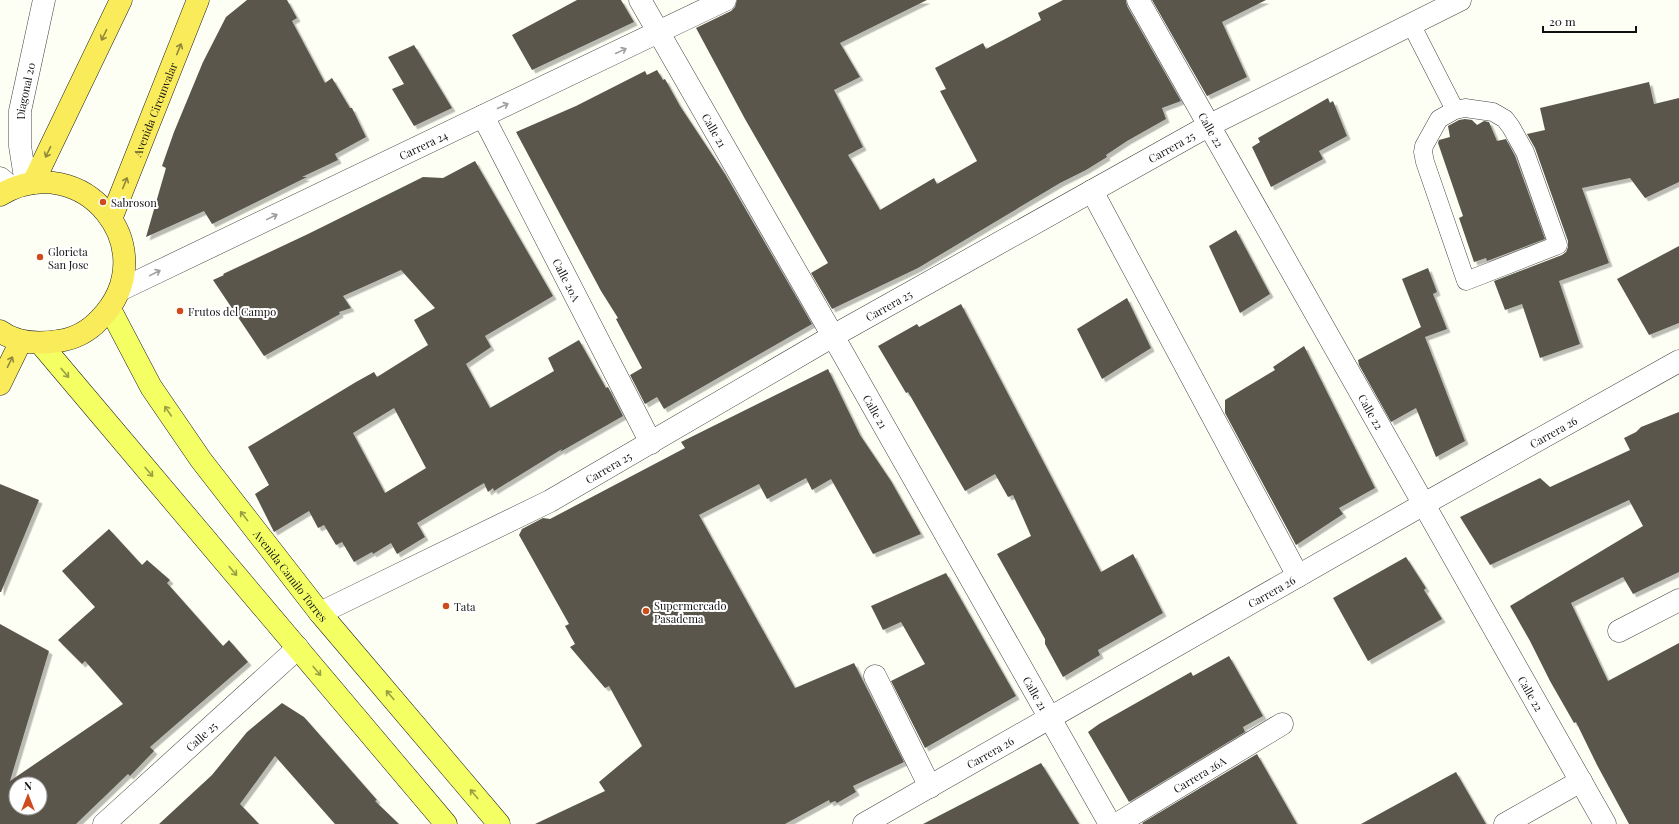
<svg xmlns="http://www.w3.org/2000/svg" width="1679" height="824" viewBox="0 0 1679 824" font-family="'Playfair Display',serif">
  <style>
    .building { fill: #5a564c; fill-rule: evenodd; filter: url(#shadow) }
    .lines { fill: none; stroke-linecap: round; stroke-linejoin: round }
    .service-casing { stroke: #434343; stroke-width: 19 }
    .minor-casing { stroke: #434343; stroke-width: 23 }
    .tertiary-casing { stroke: #434343; stroke-width: 23 }
    .primary-casing { stroke: #212121; stroke-width: 23 }
    .trunk-casing { stroke: #212121; stroke-width: 23 }
    .service { stroke: #fff; stroke-width: 18 }
    .minor { stroke: #fff; stroke-width: 22 }
    .tertiary { stroke: #fff; stroke-width: 22 }
    .primary { stroke: #f4ff64; stroke-width: 22 }
    .trunk { stroke: #faeb5b; stroke-width: 22 }
    .oneway { stroke: #918839 }
    .oneway2 { stroke: #9f9f9f }
    .oneway3 { stroke: #999f42 }
    .poi-dot { fill: #ce4b1b; stroke: #fff; stroke-width: 1.5 }
    .labels { text-anchor: middle; dominant-baseline: central; stroke-width: 4; stroke-linejoin: round; paint-order: stroke }
    .street-label { font-size: 11px; fill: #101010; stroke: #fff }
    .poi-label { font-size: 11px; fill: #101010; stroke: #fff; text-anchor: start }
  </style>
  <defs>
    <filter id="shadow"><feDropShadow dx="3.5" dy="3.5" stdDeviation="0" flood-color="#0004"/></filter>
  </defs>
  <rect width="100%" height="100%" fill="#fefff4"/>
  <!-- building -->
  <g class="building">
    <polygon points="247,0 287,0 297,18 292,21 325,83 332,78 350,108 352,108 366,137 335,154 338,160 302,177 307,177 212,224 204,211 146,237 166,168 162,166 174,132 203,62 226,17"/>
    <polygon points="577,0 621,0 634,22 532,70 512,35"/>
    <polygon points="737,0 927,0 840,43 860,77 834,90 863,147 848,155 880,210 934,178 937,184 977,161 940,91 946,89 935,68 983,43 986,49 1041,20 1038,13 1063,0 1126,0 1127,6 1181,101 1162,108 1166,119 1127,141 1106,155 1107,157 1086,170 1060,183 918,268 832,309 811,273 828,263 745,119 696,28 731,11 735,7"/>
    <polygon points="1152,0 1266,0 1222,22 1247,77 1207,96"/>
    <polygon points="414,45 452,108 414,126 392,89 404,84 388,57"/>
    <polygon points="657,70 663,80 665,79 680,106 725,174 812,324 664,409 657,397 645,404 630,375 642,368 616,319 618,318 601,291 516,132 576,106 645,71 647,75"/>
    <polygon points="1649,82 1654,104 1679,98 1679,182 1645,198 1630,178 1582,188 1609,263 1559,281 1580,344 1540,358 1522,304 1505,310 1494,281 1562,255 1566,252 1568,247 1568,241 1535,148 1527,134 1545,130 1540,108"/>
    <polygon points="1328,98 1330,103 1333,101 1347,136 1319,151 1323,159 1271,187 1252,147 1260,142 1258,138"/>
    <polygon points="1465,119 1472,120 1477,125 1484,121 1489,122 1497,141 1506,139 1515,156 1545,239 1487,261 1486,258 1474,262 1459,218 1463,216 1438,143 1439,140 1450,137 1448,126 1459,120"/>
    <path d="M475,161L553,296L485,336L491,347L466,364L490,408L554,371L548,358L579,340L606,388L608,387L623,416L560,452L562,449L494,491L493,488L488,492L484,483L417,523L425,537L397,554L391,543L373,554L372,552L354,562L342,542L336,545L324,525L318,528L309,511L274,532L255,494L269,485L248,447L356,382L374,372L377,377L428,345L414,320L435,308L401,270L343,296L351,308L339,312L340,314L264,356L213,280L224,275L223,274L308,234L423,177L443,178ZM394,408L426,468L385,493L353,433Z"/>
    <polygon points="1236,230 1270,294 1240,313 1209,246"/>
    <polygon points="1679,246 1679,323 1649,335 1617,279"/>
    <polygon points="1428,268 1437,292 1433,294 1447,329 1425,337 1465,441 1436,457 1416,408 1391,422 1359,365 1358,360 1421,327 1402,279"/>
    <polygon points="1127,298 1151,348 1102,379 1077,329"/>
    <polygon points="961,304 1101,572 1133,554 1163,613 1098,650 1100,655 1063,677 1045,644 1045,639 997,554 1031,536 1013,495 1008,497 995,474 965,491 908,392 906,393 878,346 917,324 919,327"/>
    <polygon points="1304,346 1375,488 1339,508 1343,514 1296,545 1225,413 1225,400 1275,370 1273,367"/>
    <polygon points="828,369 860,435 891,481 921,534 873,554 831,479 812,490 806,478 767,499 759,484 699,515 795,688 854,663 904,762 853,786 856,792 837,803 835,801 830,803 829,800 785,824 535,824 605,791 599,782 642,746 609,686 605,688 570,647 575,644 565,626 569,624 519,535 522,529 543,518 550,519 685,448 681,442"/>
    <polygon points="1679,412 1679,572 1633,594 1623,577 1571,603 1608,681 1679,643 1679,824 1629,824 1597,765 1576,722 1574,723 1550,681 1530,641 1510,606 1643,526 1629,500 1490,565 1460,517 1540,478 1550,487 1630,450 1624,438 1636,432 1641,427"/>
    <polygon points="0,484 39,500 1,592 0,592"/>
    <path d="M109,529L142,565L147,560L170,580L167,583L223,646L229,640L248,662L150,747L154,751L130,776L128,774L76,824H0V624L49,651L10,781L123,704L85,661L82,664L58,640L95,607L62,571ZM16,784H40V808H16Z"/>
    <polygon points="1406,557 1426,588 1424,590 1442,619 1368,661 1333,598"/>
    <polygon points="946,573 1016,696 925,748 891,681 925,664 901,622 883,630 871,606"/>
    <polygon points="1229,656 1263,716 1243,727 1245,732 1129,802 1088,732 1099,724 1191,672 1193,676"/>
    <polygon points="282,703 304,717 377,800 375,801 399,824 335,824 275,756 240,804 259,824 159,824 212,775 247,732"/>
    <polygon points="1257,754 1297,824 1143,824 1142,823"/>
    <polygon points="1041,763 1079,824 923,824"/>
    <polygon points="1456,772 1486,824 1361,824 1445,778"/>
  </g>
  <g class="lines">
    <!-- service casing -->
    <g class="service-casing">
      <g id="service">
        <polyline points="1411,24 1455,110"/>
        <polygon points="1465,108 1493,112 1505,119 1511,127 1525,152 1558,245 1466,281 1425,162 1423,152 1424,146 1439,119 1455,110"/>
      </g>
    </g>
    <!-- minor casing -->
    <g class="minor-casing">
      <g id="minor">
        <path id="s1" d="M640,0L833,336L1110,824"/>
        <path id="s2" d="M1138,0L1605,824"/>
        <path id="s3" d="M483,116L651,443"/>
        <path id="s4" d="M26,184L20,146V111L44,0"/>
        <polyline points="1092,191 1298,576"/>
        <path id="s5" d="M120,290L725,0"/>
        <path id="s6" d="M320,613L550,501L833,336L1208,126L1460,0"/>
        <polyline points="1619,631 1679,600"/>
        <polyline points="875,676 930,787"/>
        <path id="s7" d="M104,824L298,648"/>
        <path id="s8" d="M864,824L1424,504L1679,361"/>
        <path id="s9" d="M1117,824L1282,724"/>
        <polyline points="1505,824 1581,781"/>
      </g>
    </g>
    <!-- tertiary casing -->
    <g class="tertiary-casing">
      <polyline id="tertiary" points="0,178 12,188"/>
    </g>
    <!-- primary casing -->
    <g class="primary-casing">
      <g id="primary">
        <path id="s10" d="M110,309L151,387L201,460L320,613L499,824"/>
        <polyline points="40,343 446,824"/>
      </g>
    </g>
    <!-- trunk casing -->
    <g class="trunk-casing">
      <g id="trunk">
        <polyline points="33,183 121,0"/>
        <path d="M0,195C83,146 167,250 100,319C89,331 74,339 58,341C38,344 17,344 0,331"/>
        <path id="s11" d="M111,219L198,0"/>
        <polyline points="0,384 21,341"/>
      </g>
    </g>
    <!-- service -->
    <use href="#service" class="service"/>
    <!-- minor -->
    <use href="#minor" class="minor"/>
    <!-- tertiary -->
    <use href="#tertiary" class="tertiary"/>
    <!-- primary -->
    <use href="#primary" class="primary"/>
    <!-- trunk -->
    <use href="#trunk" class="trunk"/>
  </g>
  <!-- one-way arrows -->
  <defs><path id="oneway-shaft" d="M-6 0H5M1.5-3L5.5 0L1.5 3" fill="none" stroke-width="1.6" stroke-linecap="round" stroke-linejoin="round"/></defs>
  <g class="oneway">
    <use href="#oneway-shaft" transform="translate(104 35) rotate(116)"/>
    <use href="#oneway-shaft" transform="translate(179 49) rotate(-68)"/>
    <use href="#oneway-shaft" transform="translate(48 152) rotate(116)"/>
    <use href="#oneway-shaft" transform="translate(125 183) rotate(-68)"/>
    <use href="#oneway-shaft" transform="translate(10 362) rotate(-64)"/>
  </g>
  <g class="oneway2">
    <use href="#oneway-shaft" transform="translate(621 51) rotate(-25)"/>
    <use href="#oneway-shaft" transform="translate(503 106) rotate(-25)"/>
    <use href="#oneway-shaft" transform="translate(272 217) rotate(-26)"/>
    <use href="#oneway-shaft" transform="translate(155 273) rotate(-26)"/>
  </g>
  <g class="oneway3">
    <use href="#oneway-shaft" transform="translate(65 373) rotate(50)"/>
    <use href="#oneway-shaft" transform="translate(168 411) rotate(-124)"/>
    <use href="#oneway-shaft" transform="translate(149 472) rotate(50)"/>
    <use href="#oneway-shaft" transform="translate(244 516) rotate(-128)"/>
    <use href="#oneway-shaft" transform="translate(233 571) rotate(50)"/>
    <use href="#oneway-shaft" transform="translate(317 671) rotate(50)"/>
    <use href="#oneway-shaft" transform="translate(390 695) rotate(-130)"/>
    <use href="#oneway-shaft" transform="translate(474 794) rotate(-130)"/>
  </g>
  <!-- markers -->
  <g class="poi-dot">
    <circle cx="103" cy="202" r="4"/>
    <circle cx="40" cy="257" r="4"/>
    <circle cx="180" cy="311" r="4"/>
    <circle cx="446" cy="606" r="4"/>
    <circle cx="646" cy="611" r="4"/>
  </g>
  <g class="labels">
    <!-- street labels -->
    <g class="street-label">
      <text stroke="none"><textPath href="#s4" startOffset="94">Diagonal 20</textPath></text>
      <text stroke="none"><textPath href="#s11" startOffset="118">Avenida Circunvalar</textPath></text>
      <text stroke="none"><textPath href="#s1" startOffset="150">Calle 21</textPath></text>
      <text stroke="none"><textPath href="#s2" startOffset="149">Calle 22</textPath></text>
      <text stroke="none"><textPath href="#s5" startOffset="336">Carrera 24</textPath></text>
      <text stroke="none"><textPath href="#s6" startOffset="971">Carrera 25</textPath></text>
      <text stroke="none"><textPath href="#s3" startOffset="184">Calle 20A</textPath></text>
      <text stroke="none"><textPath href="#s6" startOffset="647">Carrera 25</textPath></text>
      <text stroke="none"><textPath href="#s1" startOffset="474">Calle 21</textPath></text>
      <text stroke="none"><textPath href="#s2" startOffset="473">Calle 22</textPath></text>
      <text stroke="none"><textPath href="#s8" startOffset="793">Carrera 26</textPath></text>
      <text stroke="none"><textPath href="#s6" startOffset="323">Carrera 25</textPath></text>
      <text stroke="none"><textPath href="#s10" startOffset="323">Avenida Camilo Torres</textPath></text>
      <text stroke="none"><textPath href="#s8" startOffset="469">Carrera 26</textPath></text>
      <text stroke="none"><textPath href="#s1" startOffset="798">Calle 21</textPath></text>
      <text stroke="none"><textPath href="#s2" startOffset="797">Calle 22</textPath></text>
      <text stroke="none"><textPath href="#s7" startOffset="131">Calle 25</textPath></text>
      <text stroke="none"><textPath href="#s8" startOffset="145">Carrera 26</textPath></text>
      <text stroke="none"><textPath href="#s9" startOffset="96">Carrera 26A</textPath></text>
    </g>
    <!-- poi labels -->
    <g class="poi-label">
      <text x="111" y="202">Sabroson</text>
      <text x="48" y="251">Glorieta<tspan x="48" dy="13">San Jose</tspan></text>
      <text x="188" y="311">Frutos del Campo</text>
      <text x="654" y="605">Supermercado<tspan x="654" dy="13">Pasadema</tspan></text>
      <text x="454" y="606">Tata</text>
    </g>
  </g>
  <!-- north arrow -->
  <g transform="translate(28 796)"><circle r="19" fill="#ffffff" stroke="#9f9f9f"/>
  <path d="M0-3L7 15L0 10L-7 15Z" fill="#ce4b1b"/>
  <text y="-6" font-size="11" font-weight="bold" text-anchor="middle" fill="#101010">N</text>
  </g>
  <!-- scale -->
  <path d="M1543 26v6h93v-6" fill="none" stroke="#101010" stroke-width="2"/>
  <text x="1549" y="26" font-size="12" fill="#101010" stroke="#ffffff" stroke-width="3" paint-order="stroke">20 m</text>
</svg>
